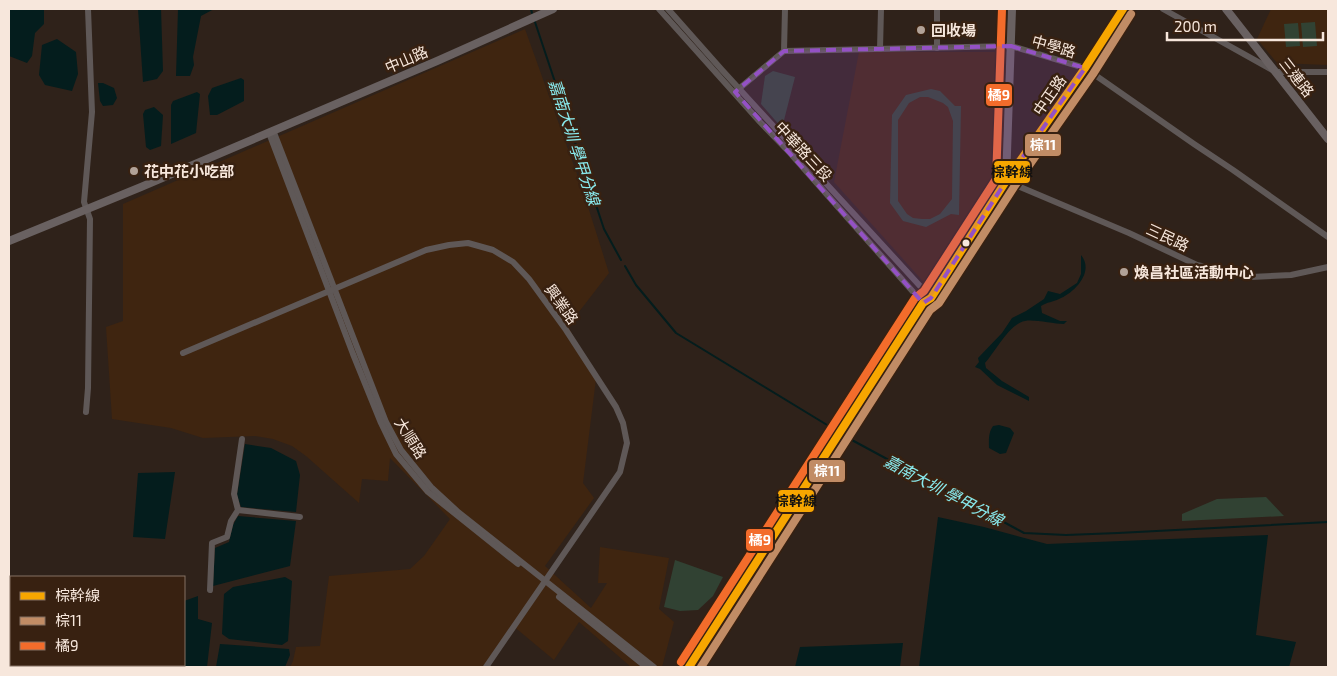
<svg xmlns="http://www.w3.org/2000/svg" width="1337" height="676" viewBox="0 0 1337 676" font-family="'Exo 2','Noto Sans TC',sans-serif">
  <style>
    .built { fill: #3f2510 }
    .green { fill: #314233; fill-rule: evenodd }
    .water { fill: #041d1d }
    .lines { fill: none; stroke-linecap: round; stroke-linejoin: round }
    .stream { stroke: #041d1d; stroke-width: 2 }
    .minor { stroke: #5f5857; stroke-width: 6 }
    .major { stroke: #696161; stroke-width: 8 }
    .bus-1-casing { stroke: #382111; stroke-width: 11 }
    .bus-2-casing { stroke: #382111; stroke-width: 11 }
    .bus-3-casing { stroke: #382111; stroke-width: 11 }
    .bus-1 { stroke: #f7a600; stroke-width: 8 }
    .bus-2 { stroke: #c18c65; stroke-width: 8 }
    .bus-3 { stroke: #f36c2b; stroke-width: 8 }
    .marked { fill: #9451c5; fill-opacity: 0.2; stroke: #9451c5; stroke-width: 4; stroke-dasharray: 10 6; stroke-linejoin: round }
    .poi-dot { fill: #b1a298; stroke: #382111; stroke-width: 2 }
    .bus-dot { fill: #f7e7dc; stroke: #382111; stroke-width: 2 }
    .labels { text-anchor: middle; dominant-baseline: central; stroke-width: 5; stroke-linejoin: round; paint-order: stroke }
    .poi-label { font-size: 15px; font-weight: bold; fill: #f7e7dc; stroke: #382111; text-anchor: start }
    .street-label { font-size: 15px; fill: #f7e7dc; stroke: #382111 }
    .water-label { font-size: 16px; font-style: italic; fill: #89eaed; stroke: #382111 }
    .line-badge { stroke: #382111; stroke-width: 2 }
    .badge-label { font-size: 14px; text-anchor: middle; font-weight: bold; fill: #fff }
    .pale-badge-label { font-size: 14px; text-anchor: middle; font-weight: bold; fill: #111 }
  </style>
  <rect width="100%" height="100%" fill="#2f221a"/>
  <!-- built -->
  <g class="built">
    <polygon points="1271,9 1328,9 1328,65 1277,63 1257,39"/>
    <polygon points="525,29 583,191 609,273 568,326 596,379 583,483 594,498 545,566 591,608 607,583 598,583 600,547 669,558 659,609 674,622 662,667 631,667 579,622 554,660 512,625 483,667 290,667 293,661 296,647 320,646 329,576 410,569 424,556 450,519 390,458 388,481 362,479 359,503 306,456 292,446 273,439 255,436 203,438 171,428 112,419 106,327 123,321 123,204"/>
    <polygon points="859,52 999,52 1004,58 1003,178 968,225 929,288 834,182"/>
  </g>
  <!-- green -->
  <g class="green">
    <polygon points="1315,22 1317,46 1303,47 1301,23"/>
    <polygon points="1298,23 1300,46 1286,47 1284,24"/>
    <polygon points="773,71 795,77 782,128 761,104 765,76"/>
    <path d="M931,89L940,91L955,106H961L959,215L951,214L926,227L903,221L890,203L892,115L906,95ZM920,97H928L943,103L948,107L953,121L952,199L940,214L930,219H922L913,218L907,214L898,201V120L909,103Z"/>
    <polygon points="1266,497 1284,516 1182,521 1182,514 1217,499"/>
    <polygon points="675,560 723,577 713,596 698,610 680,611 664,607"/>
  </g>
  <!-- water -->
  <g class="water">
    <polygon points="9,9 44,9 44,24 35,33 32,56 27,63 9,56"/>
    <polygon points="138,9 161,9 163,71 157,79 143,82"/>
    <polygon points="178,9 214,9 201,16 193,57 194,65 190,76 176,76"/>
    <polygon points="57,39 76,52 78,74 72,91 45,85 39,75 42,45"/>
    <polygon points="241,78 244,80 244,101 217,115 210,115 208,96 212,88"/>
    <polygon points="98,83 103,83 114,88 117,98 113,105 103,106 100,101"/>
    <polygon points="197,92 200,94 196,133 171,144 171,105 173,101"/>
    <polygon points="154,107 163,115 161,146 150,150 146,147 143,114 145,110"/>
    <path d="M1081,255C1095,272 1074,293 1059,299C1053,302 1047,302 1041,306L1042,313L1060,321H1067L1064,324C1053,324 1034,319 1025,321C1009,324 996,351 985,363L986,368L1002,381L1029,397V401L997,385L980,369L975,367L979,362L978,358L1002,333L1012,318L1026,311L1044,299L1048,291L1060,294L1077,283L1081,274Z"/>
    <path d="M999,425L1010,428L1014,433L1006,453L1000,454L989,448C989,440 988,433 993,426Z"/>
    <polygon points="245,444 271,448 296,461 300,475 296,512 241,507 237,495"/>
    <polygon points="175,472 165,539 133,537 138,473"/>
    <polygon points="238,516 296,521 290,566 213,586 215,548 229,542 233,525"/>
    <polygon points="938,517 984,527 1047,544 1268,535 1256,635 1296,642 1289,667 919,667"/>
    <polygon points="285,577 292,581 288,641 282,645 229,639 222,634 224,594 233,587"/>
    <polygon points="198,596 198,619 212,623 207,667 136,667 136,665 184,665 184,601"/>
    <polygon points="903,643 900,667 795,667 800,647"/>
    <polygon points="220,644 289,649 290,655 285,667 216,667"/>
  </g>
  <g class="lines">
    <!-- stream -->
    <g class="stream">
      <polyline points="531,9 532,13"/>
      <polyline points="535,22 604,229 621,260"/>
      <polyline points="625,266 636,285 676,333 837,431"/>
      <polyline points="850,439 1024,533 1066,535 1118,533 1328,522"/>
    </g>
    <!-- minor -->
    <g class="minor">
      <polyline points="659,9 760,122 790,153 930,311"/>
      <polyline points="668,9 722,70 931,298"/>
      <polyline points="1123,9 1085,68 1006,181 1129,233 1197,265 1251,277 1291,275 1328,267"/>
      <polyline points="1163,9 1276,72 1328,72"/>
      <polyline points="937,48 937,9"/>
      <polyline points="880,49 881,9"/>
      <polyline points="784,51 785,9"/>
      <polyline points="735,92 784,51 1011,46 1085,68 1194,144 1233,170 1328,237"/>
      <polyline points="273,130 386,422 401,450 431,487 457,511 654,667"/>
      <polyline points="269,133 353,354 381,423 396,454 428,492 518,564"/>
      <polyline points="183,353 426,250 449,245 468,243 493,250 513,262 529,279 566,330 616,407 623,423 627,443 620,472 486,667"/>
      <polyline points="86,412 88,388 90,219 84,202 92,112 88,9"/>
      <polyline points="238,510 300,517"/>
      <polyline points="210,590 212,543 227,537 231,521 238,510 234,494 242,439"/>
      <polyline points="559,597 646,667"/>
    </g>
    <!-- major -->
    <g class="major">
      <polyline points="1226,9 1328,139"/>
      <polyline points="9,241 141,187 437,61 553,9"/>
      <polyline points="689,667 923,303 931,298"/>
      <polyline points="701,667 846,438 930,311 931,298 1006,181 1012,9"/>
    </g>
    <!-- bus-1 casing -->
    <g class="bus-1-casing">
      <polyline id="bus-1" points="689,667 923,303 931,298 1006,181 1085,68 1123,9"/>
    </g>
    <!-- bus-2 casing -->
    <g class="bus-2-casing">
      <polyline id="bus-2" points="701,667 930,310 939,303 1014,187 1093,74 1131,14"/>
    </g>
    <!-- bus-3 casing -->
    <g class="bus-3-casing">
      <g id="bus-3">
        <polyline points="996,181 1002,9"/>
        <polyline points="681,662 915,298 924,291 998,176"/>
      </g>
    </g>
    <!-- bus-1 -->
    <use href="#bus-1" class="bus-1"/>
    <!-- bus-2 -->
    <use href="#bus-2" class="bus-2"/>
    <!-- bus-3 -->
    <use href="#bus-3" class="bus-3"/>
  </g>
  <!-- marked area -->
  <path class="marked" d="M1011,46L1085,68L1006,181L931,298L923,303L735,92L784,51Z"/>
  <!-- markers -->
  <g class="poi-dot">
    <circle cx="921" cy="30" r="5"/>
    <circle cx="134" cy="171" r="5"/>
    <circle cx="1124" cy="272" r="5"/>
  </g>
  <circle class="bus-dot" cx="966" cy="243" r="4.5"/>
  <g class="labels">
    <!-- poi labels -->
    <g class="poi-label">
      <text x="931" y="30">回收場</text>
      <text x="144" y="171">花中花小吃部</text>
      <text x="1134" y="272">煥昌社區活動中心</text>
    </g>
    <!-- street labels -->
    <g class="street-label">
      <text transform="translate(1054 46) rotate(16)">中學路</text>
      <text transform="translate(406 59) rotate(-23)">中山路</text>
      <text transform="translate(1297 77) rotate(52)">三連路</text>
      <text transform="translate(1049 95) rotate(-55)">中正路</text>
      <text transform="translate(804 151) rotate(47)">中華路三段</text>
      <text transform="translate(1168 237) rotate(25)">三民路</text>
      <text transform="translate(562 304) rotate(54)">興業路</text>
      <text transform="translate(411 438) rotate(58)">大順路</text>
    </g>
    <!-- water labels -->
    <g class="water-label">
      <text transform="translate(575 142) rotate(72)">嘉南大圳 學甲分線</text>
      <text transform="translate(944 490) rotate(28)">嘉南大圳 學甲分線</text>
    </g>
  </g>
  <g class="line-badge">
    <rect x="985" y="83" width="28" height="24" rx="5" fill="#f36c2b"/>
    <rect x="1024" y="133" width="38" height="24" rx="5" fill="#c18c65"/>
    <rect x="993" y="160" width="38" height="24" rx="5" fill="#f7a600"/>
    <rect x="808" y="459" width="38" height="24" rx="5" fill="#c18c65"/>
    <rect x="777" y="489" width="38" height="24" rx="5" fill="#f7a600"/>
    <rect x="745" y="528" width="29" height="24" rx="5" fill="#f36c2b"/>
  </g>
  <g class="badge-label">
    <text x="999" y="100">橘9</text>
    <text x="1043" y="150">棕11</text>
    <text x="827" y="476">棕11</text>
    <text x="760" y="545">橘9</text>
  </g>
  <g class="pale-badge-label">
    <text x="1012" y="177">棕幹線</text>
    <text x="796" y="506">棕幹線</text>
  </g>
  <!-- border -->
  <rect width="1337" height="676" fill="none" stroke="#f7e7dc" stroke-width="20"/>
  <!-- legend -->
  <rect x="10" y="576" width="175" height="90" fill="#382111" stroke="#847062"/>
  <rect x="20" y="592" width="25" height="8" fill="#f7a600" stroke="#847062"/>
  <text x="55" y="601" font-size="15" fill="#f7e7dc">棕幹線</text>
  <rect x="20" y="617" width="25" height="8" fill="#c18c65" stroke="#847062"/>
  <text x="55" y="626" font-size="15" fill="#f7e7dc">棕11</text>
  <rect x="20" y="642" width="25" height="8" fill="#f36c2b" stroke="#847062"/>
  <text x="55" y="651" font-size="15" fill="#f7e7dc">橘9</text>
  <!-- scale -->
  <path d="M1167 32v8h156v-8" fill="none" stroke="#f7e7dc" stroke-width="2.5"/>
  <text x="1174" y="32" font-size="15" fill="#f7e7dc" stroke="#382111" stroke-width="4" paint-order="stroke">200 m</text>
</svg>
